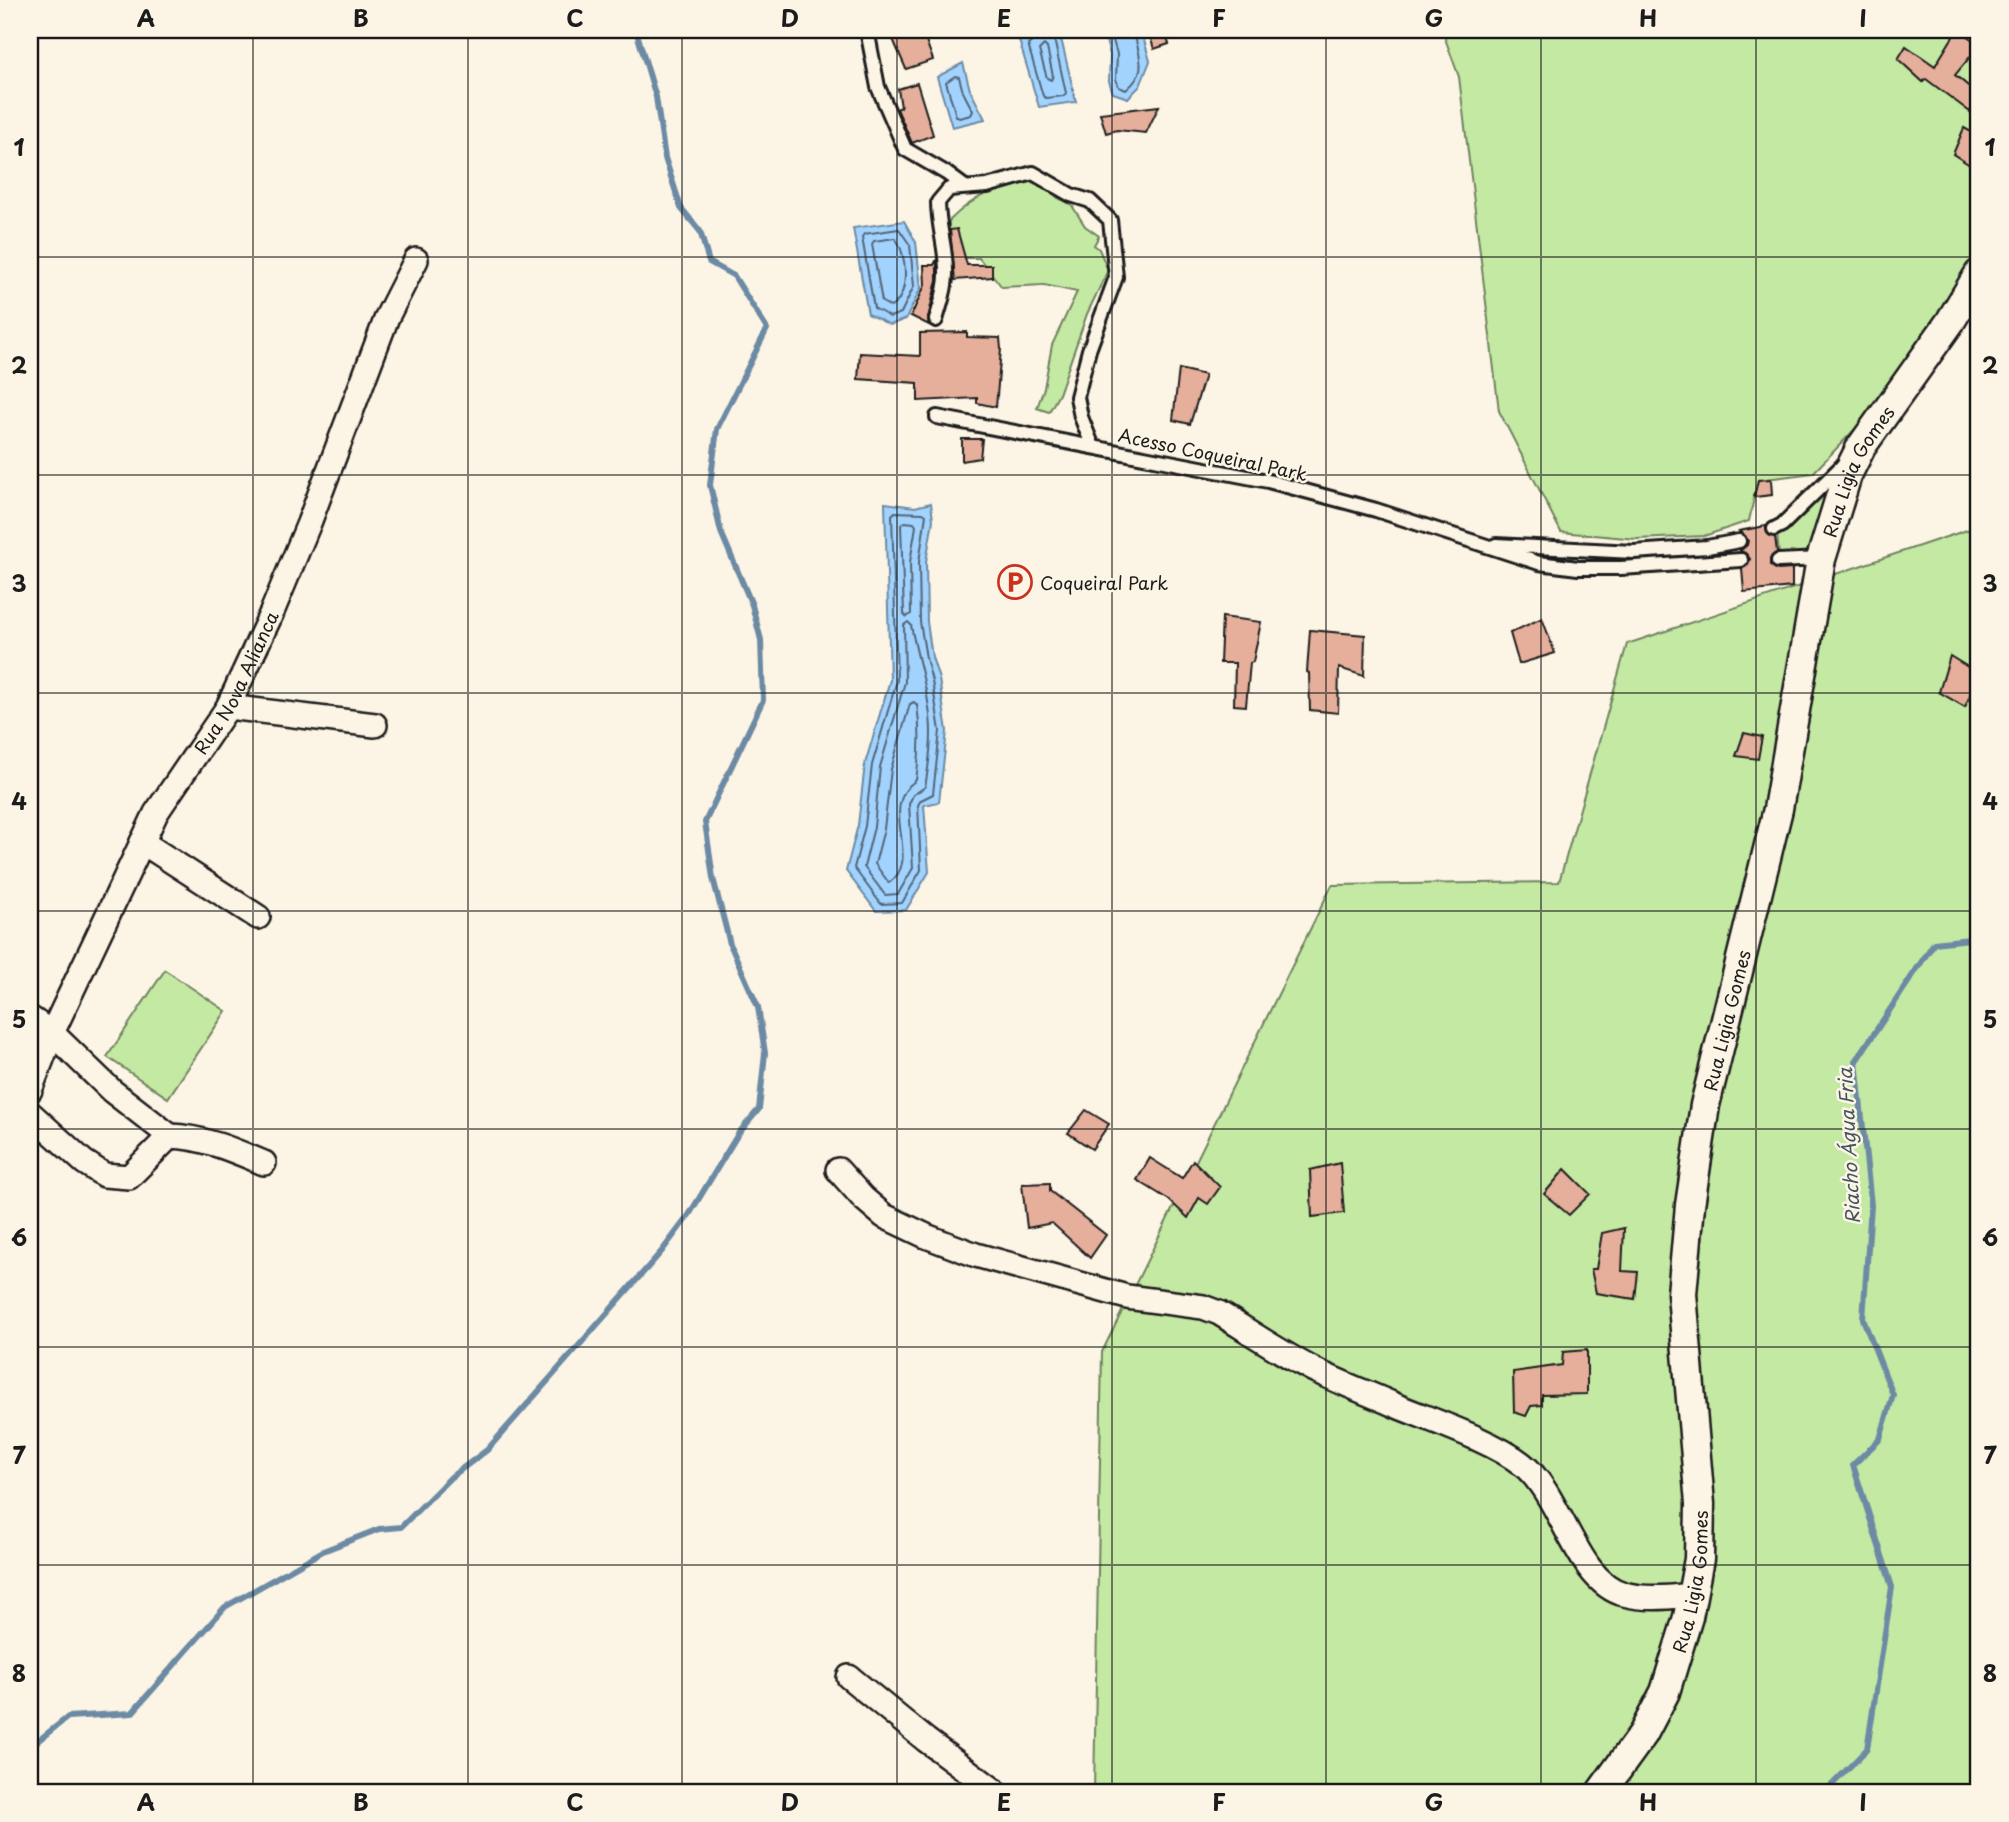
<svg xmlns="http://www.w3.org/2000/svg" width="2009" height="1822" viewBox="0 0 2009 1822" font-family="'Playpen Sans',sans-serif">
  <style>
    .green { fill: #c4e9a3; stroke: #708260; stroke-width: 2 }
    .water { fill: #a2d3ff; stroke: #6c8aa4; stroke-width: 2 }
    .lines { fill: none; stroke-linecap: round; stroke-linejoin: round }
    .shore { stroke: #526577; stroke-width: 2 }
    .stream { stroke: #6c8aa4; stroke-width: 6 }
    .building { fill: #e6af9b; stroke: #1c1c1c; stroke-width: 2 }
    .service-casing { stroke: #1c1c1c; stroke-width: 18 }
    .minor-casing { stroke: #1c1c1c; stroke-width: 28 }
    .tertiary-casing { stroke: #1c1c1c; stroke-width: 33 }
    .service { stroke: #fcf5e5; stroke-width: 12 }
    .minor { stroke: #fcf5e5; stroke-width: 23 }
    .tertiary { stroke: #fcf5e5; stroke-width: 28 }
    .grid { fill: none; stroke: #1c1c1c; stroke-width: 2; stroke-opacity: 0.55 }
    .labels { text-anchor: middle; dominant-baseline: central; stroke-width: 5; stroke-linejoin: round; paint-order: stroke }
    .street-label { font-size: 18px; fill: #1c1c1c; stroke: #fcf5e5 }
    .poi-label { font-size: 18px; fill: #1c1c1c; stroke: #fcf5e5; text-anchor: start }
    .water-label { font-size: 19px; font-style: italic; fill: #445360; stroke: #fcf5e5 }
    .neatline { fill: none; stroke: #1c1c1c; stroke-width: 2.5 }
    .grid-label { font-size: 23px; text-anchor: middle; font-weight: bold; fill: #1c1c1c }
  </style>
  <rect width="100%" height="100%" fill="#fcf5e5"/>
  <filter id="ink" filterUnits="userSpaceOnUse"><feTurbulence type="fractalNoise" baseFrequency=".0143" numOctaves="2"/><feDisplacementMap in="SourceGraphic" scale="14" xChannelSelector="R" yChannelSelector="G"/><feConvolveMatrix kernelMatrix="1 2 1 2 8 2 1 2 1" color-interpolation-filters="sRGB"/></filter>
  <g filter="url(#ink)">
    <!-- green -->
    <g class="green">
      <polygon points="1442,30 1979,30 1979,255 1880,403 1813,473 1758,480 1749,521 1704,536 1637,539 1561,532 1499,411 1459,77"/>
      <path d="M1037,179L1058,198L1071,204L1085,226L1099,236L1094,245L1099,249L1108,270L1087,314L1059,394L1049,412L1037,408L1044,388L1052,345L1077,292L1044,285L1002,287L979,258H964L949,237V221C979,191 998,188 1037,179Z"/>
      <polygon points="1861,447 1821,559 1779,555 1777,534"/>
      <polygon points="1979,526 1979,1792 1094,1792 1102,1352 1332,885 1559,882 1627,644"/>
      <polygon points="165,970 226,1011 168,1098 107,1057"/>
    </g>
    <!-- water -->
    <g class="water">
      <polygon points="1043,30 1059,30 1076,102 1039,107 1018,37"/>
      <polygon points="1103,30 1141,30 1150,61 1140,86 1128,98 1113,93 1109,81 1110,55"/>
      <polygon points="963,63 970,90 985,119 952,127 937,77"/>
      <polygon points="904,221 916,242 921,288 906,319 890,325 868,314 853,228"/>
      <polygon points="885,503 915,507 931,503 933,520 926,562 927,622 932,657 939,679 947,731 939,802 924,805 929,872 906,910 876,911 846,871 858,825 865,764 890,680"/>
    </g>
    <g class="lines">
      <!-- shore -->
      <g class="shore">
        <polyline points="1040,30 1038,37 1028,45 1043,96 1046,98 1064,96 1066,93 1052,30"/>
        <path d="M1110,30L1117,54L1116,79L1119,87L1126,90C1151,70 1137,54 1134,30"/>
        <polygon points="1044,45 1047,48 1053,76 1051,80 1047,78 1039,50"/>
        <polygon points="955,76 959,77 963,92 973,111 971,115 959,118 956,116 946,82"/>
        <polygon points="899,229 910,245 914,286 901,313 890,317 874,308 862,237 864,234"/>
        <path d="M895,238C908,255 910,295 891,307L882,302L872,244L874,241Z"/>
        <polygon points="895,512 923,513 926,515 919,562 920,622 926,658 932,681 940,731 933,794 921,800 918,805 921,870 902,903 881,904 854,868 865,826 872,765 897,680 892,515"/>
        <polygon points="905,522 914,523 916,526 910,562 911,614 907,617 904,614 901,525"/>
        <path d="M908,622L911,625C917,660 931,697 931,733C931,751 928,770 925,787L913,795L909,804L913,868L898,894L885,895L864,867L874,827L880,767L905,682L904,625Z"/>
        <path d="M914,702L917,705C921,731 920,754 916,780C876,808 924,859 889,883L875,864L884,829L891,769L910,704Z"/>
      </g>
      <!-- stream -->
      <g class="stream">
        <polyline points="30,1747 68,1717 132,1713 225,1607 323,1551 379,1529 401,1527 451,1477 487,1450 662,1251 689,1215 738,1134 759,1109 765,1053 758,1007 730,944 713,878 705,822 763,700 761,640 752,605 721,532 710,485 717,429 767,329 734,276 709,262 700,231 681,208 665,158 656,97 636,30"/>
        <polyline points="1825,1792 1867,1749 1892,1587 1853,1465 1880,1439 1893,1395 1863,1319 1871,1205 1856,1061 1934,943 1979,938"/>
      </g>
    </g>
    <!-- building -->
    <g class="building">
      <polygon points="889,30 922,30 933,60 906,69"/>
      <polygon points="1148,30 1164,30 1169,44 1154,49"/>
      <polygon points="1957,30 1962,30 1979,46 1955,75 1979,95 1970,112 1926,79 1923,82 1898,59 1906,46 1935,66"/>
      <polygon points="917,83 933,135 912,143 897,109 901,107 898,89"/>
      <polygon points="1159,106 1146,133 1117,130 1106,133 1100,113"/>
      <polygon points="1964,128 1979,136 1979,171 1953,154"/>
      <polygon points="957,229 967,265 992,265 992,277 955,280 950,230"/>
      <polygon points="937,259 937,280 928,318 929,325 911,316 925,285 924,265 934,265"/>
      <polygon points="967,332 967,337 1000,338 1001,349 996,407 977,403 977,398 918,401 918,383 858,379 860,353 920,356 920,333"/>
      <polygon points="1179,369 1205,375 1190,424 1173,420"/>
      <polygon points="962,439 982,439 980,458 962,461"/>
      <polygon points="1771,479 1772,495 1754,497 1758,480"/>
      <polygon points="1766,526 1767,533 1775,537 1777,552 1770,558 1770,565 1778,570 1792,569 1792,587 1744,592 1742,569 1748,564 1750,559 1745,553 1740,551 1747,545 1748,540 1739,531"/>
      <polygon points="1222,617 1261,622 1253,662 1250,663 1246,706 1234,705 1235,663 1220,663"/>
      <polygon points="1542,618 1555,653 1519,664 1510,633"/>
      <polygon points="1310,630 1365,635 1364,676 1339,668 1338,713 1310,710 1309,673 1307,672"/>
      <polygon points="1950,656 1979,674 1965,707 1939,692"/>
      <polygon points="1744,733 1762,737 1758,759 1736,756"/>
      <polygon points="1086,1110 1109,1124 1092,1149 1068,1133"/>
      <polygon points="1150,1158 1182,1178 1193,1160 1220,1187 1208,1204 1199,1198 1188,1218 1169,1200 1137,1180"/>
      <polygon points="1340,1163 1344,1213 1312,1217 1310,1170"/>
      <polygon points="1565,1169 1590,1194 1569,1215 1544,1194"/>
      <polygon points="1050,1183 1050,1191 1106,1235 1090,1258 1052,1223 1027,1228 1022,1184"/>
      <polygon points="1624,1228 1622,1271 1638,1272 1635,1299 1596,1293 1591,1269 1596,1269 1602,1233"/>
      <polygon points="1587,1350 1587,1394 1542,1395 1542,1405 1531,1406 1526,1416 1514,1412 1513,1372 1562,1365 1563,1352"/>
    </g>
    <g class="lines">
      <!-- service casing -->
      <g class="service-casing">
        <g id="service">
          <polyline points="867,30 878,87 905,149 946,173 965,187"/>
          <path d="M936,320C940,305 946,291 946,275C947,251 938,227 938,202L949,189L987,186L1033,173L1071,195L1090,201L1110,220L1116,277L1089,350L1077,397L1081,417L1093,447"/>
          <polyline points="937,417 1268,481 1376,510 1539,563 1578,568 1621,568 1741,560"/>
          <polyline points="1774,529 1782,525 1843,465"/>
          <polyline points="1496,545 1634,552 1707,547 1739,541"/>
          <polyline points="1778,561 1821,559"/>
        </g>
      </g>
      <!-- minor casing -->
      <g class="minor-casing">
        <g id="minor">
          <polyline points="228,707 375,725"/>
          <polyline points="142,842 258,917"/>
          <polyline points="30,1018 52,1033 112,1091 170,1136"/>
          <path id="s1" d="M30,1090L52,1033L156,813L228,707L272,612L309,523L387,317L416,260"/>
          <path d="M30,1113L84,1162L104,1175L129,1177L170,1136C203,1137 233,1150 264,1163"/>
          <path d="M838,1170L863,1198L884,1216L926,1236L976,1255L1127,1297L1203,1307L1219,1313C1250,1332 1281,1353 1314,1370C1341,1383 1370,1394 1397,1406C1433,1421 1493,1441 1522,1464C1562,1495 1576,1582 1624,1594C1646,1600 1670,1597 1693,1595"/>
          <polyline points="849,1677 926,1740 996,1792"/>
        </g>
      </g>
      <!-- tertiary casing -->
      <g class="tertiary-casing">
        <g id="tertiary">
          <path id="s2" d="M1601,1792L1643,1734L1665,1692L1688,1617L1699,1559L1700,1504L1682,1294L1690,1205L1705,1105L1778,809L1821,559L1847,475L1861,447L1950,322L1979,274"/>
        </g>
      </g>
      <!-- service -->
      <use href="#service" class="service"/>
      <!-- minor -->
      <use href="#minor" class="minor"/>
      <!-- tertiary -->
      <use href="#tertiary" class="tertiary"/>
    </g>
  </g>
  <!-- grid -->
  <path class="grid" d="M253,30V1792M468,30V1792M682,30V1792M897,30V1792M1112,30V1792M1326,30V1792M1541,30V1792M1756,30V1792M30,257H1979M30,475H1979M30,693H1979M30,911H1979M30,1129H1979M30,1347H1979M30,1565H1979"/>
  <!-- icons -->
  <defs>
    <g id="parking-ring" transform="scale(1.75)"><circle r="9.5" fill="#fcf5e5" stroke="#c8321e" stroke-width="1.5"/><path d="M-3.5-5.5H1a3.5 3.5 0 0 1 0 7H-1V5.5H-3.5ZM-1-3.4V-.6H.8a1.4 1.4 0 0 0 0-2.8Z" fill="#c8321e"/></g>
  </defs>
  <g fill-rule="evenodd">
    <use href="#parking-ring" x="1015" y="582"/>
  </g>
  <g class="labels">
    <!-- street labels -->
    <g class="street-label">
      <text transform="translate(1213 454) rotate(12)">Acesso Coqueiral Park</text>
      <text stroke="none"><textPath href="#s2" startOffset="1367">Rua Ligia Gomes</textPath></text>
      <text stroke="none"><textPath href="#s1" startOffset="458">Rua Nova Alianca</textPath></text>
      <text stroke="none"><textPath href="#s2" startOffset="800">Rua Ligia Gomes</textPath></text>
      <text stroke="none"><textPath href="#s2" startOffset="233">Rua Ligia Gomes</textPath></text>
    </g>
    <!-- poi labels -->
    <g class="poi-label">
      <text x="1040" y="582">Coqueiral Park</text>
    </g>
    <!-- water labels -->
    <g class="water-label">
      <text transform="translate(1848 1146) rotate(-93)">Riacho Água Fria</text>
    </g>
  </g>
  <!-- margin -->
  <rect width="2009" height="1822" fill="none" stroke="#fcf5e5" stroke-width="77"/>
  <rect x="38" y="38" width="1932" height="1746" class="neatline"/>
  <g class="grid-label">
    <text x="146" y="27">A</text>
    <text x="361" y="27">B</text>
    <text x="575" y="27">C</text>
    <text x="790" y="27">D</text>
    <text x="1004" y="27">E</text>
    <text x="1219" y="27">F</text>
    <text x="1434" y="27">G</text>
    <text x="1648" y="27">H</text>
    <text x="1863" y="27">I</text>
    <text x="19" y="156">1</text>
    <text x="1990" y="156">1</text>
    <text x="19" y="374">2</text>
    <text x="1990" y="374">2</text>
    <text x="19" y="592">3</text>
    <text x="1990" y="592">3</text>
    <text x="19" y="810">4</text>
    <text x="1990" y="810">4</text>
    <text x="19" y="1028">5</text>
    <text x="1990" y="1028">5</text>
    <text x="19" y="1246">6</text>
    <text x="1990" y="1246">6</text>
    <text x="19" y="1464">7</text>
    <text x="1990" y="1464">7</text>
    <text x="19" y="1682">8</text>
    <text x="1990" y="1682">8</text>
    <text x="146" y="1811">A</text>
    <text x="361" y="1811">B</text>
    <text x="575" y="1811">C</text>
    <text x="790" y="1811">D</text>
    <text x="1004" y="1811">E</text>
    <text x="1219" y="1811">F</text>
    <text x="1434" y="1811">G</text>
    <text x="1648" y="1811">H</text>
    <text x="1863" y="1811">I</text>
  </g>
</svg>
